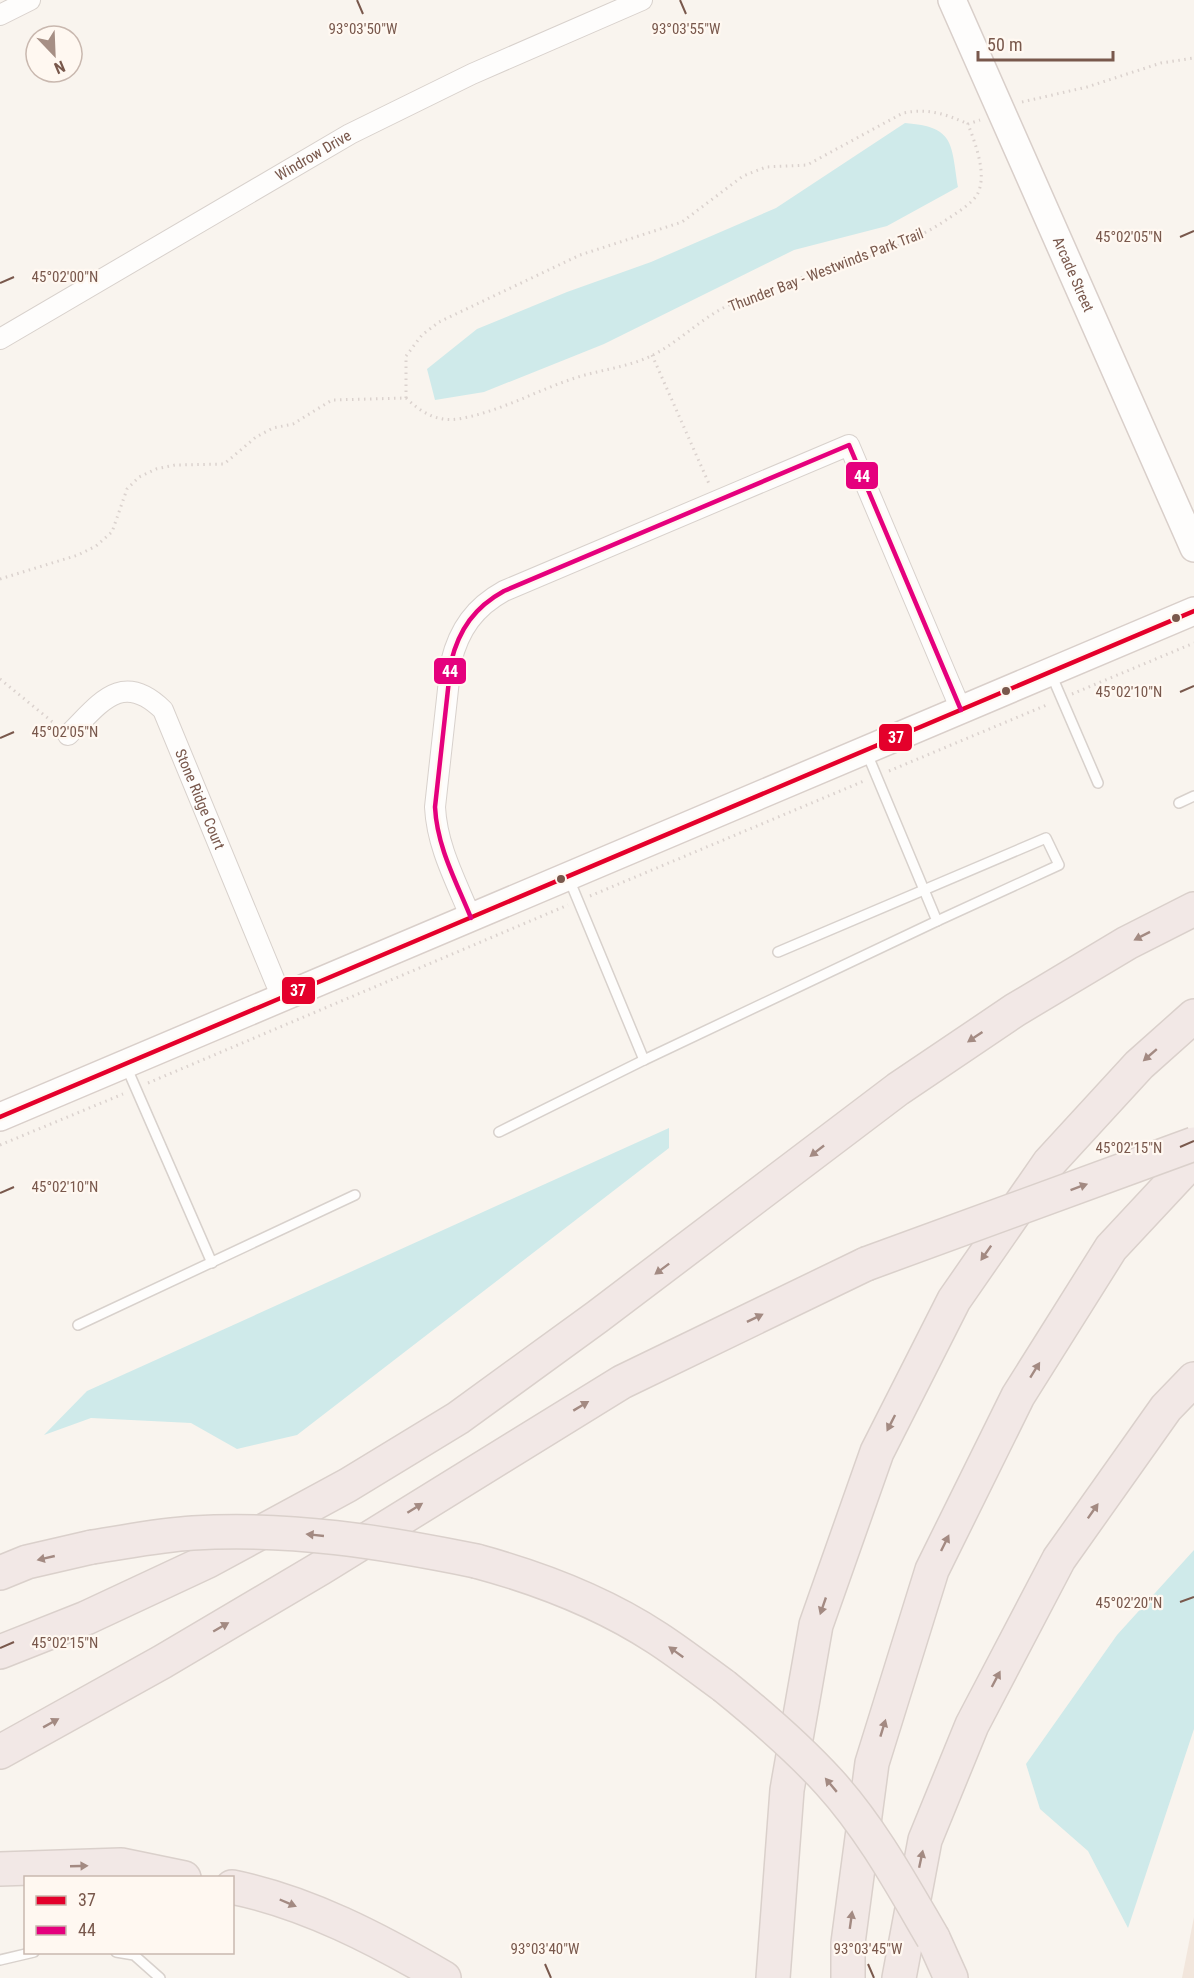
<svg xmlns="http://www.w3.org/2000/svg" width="1194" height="1978" viewBox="0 0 1194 1978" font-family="'Roboto Condensed',sans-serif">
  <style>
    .residential { fill: #f2e6dc }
    .water { fill: #cfeaea }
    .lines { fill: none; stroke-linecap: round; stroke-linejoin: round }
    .lane-casing { stroke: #d8d1cc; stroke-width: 12 }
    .street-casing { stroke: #d8d1cc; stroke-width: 22 }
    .secondary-casing { stroke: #d9cfca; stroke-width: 30 }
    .highway-casing { stroke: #dad0cb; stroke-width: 36 }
    .path { stroke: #dbd2ce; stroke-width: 3; stroke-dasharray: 1.5 4.5; stroke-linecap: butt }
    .lane { stroke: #fefdfc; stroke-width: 9 }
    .street { stroke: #fefdfc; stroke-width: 20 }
    .secondary { stroke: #fefdfc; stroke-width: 27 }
    .highway { stroke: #f2e8e6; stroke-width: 33 }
    .highway-bridge-casing { stroke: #dad0cb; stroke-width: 36; stroke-linecap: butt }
    .highway-bridge { stroke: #f2e8e6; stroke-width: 33 }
    .bus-1-casing { stroke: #fff8f1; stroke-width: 9 }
    .bus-2-casing { stroke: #fff8f1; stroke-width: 9 }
    .bus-1 { stroke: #e4002b; stroke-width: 4.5 }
    .bus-2 { stroke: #e5007d; stroke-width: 4.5 }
    .oneway { fill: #a38a82 }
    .ticks { fill: none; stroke: #79584c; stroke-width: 2 }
    .bus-dot { fill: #79584c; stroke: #fff8f1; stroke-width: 2 }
    .labels { text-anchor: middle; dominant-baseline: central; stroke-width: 4.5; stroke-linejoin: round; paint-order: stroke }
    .street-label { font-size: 15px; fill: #79584c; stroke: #fff8f1 }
    .ticks-label { font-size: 15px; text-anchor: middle; fill: #79584c; stroke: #fff8f1; stroke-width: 4.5; stroke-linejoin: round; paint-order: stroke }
    .line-badge { stroke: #fff8f1; stroke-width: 2 }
    .badge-label { font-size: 16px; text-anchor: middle; font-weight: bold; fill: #fff }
  </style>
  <rect width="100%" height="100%" fill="#f9f4ee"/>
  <!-- residential -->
  <polygon class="residential" points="1194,1917 1194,1978 1182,1978"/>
  <!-- water -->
  <g class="water">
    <path d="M905,123C955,127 951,143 958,187L887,226L794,250L604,344L484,392L435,400L427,369L477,329L567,292L651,262L776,208Z"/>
    <polygon points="669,1128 669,1148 297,1435 237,1449 191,1423 91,1418 44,1435 87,1391"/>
    <polygon points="1194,1550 1194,1729 1128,1928 1088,1851 1040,1809 1026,1764 1117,1635"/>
  </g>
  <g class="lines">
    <!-- lane casing -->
    <g class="lane-casing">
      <g id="lane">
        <polyline points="1051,674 1098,783"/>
        <polyline points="1179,803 1194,796"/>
        <polyline points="569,879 644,1060 937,921 866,751"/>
        <polyline points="778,952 1046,838 1059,865 937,921"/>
        <polyline points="126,1066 212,1263"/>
        <polyline points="499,1132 644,1060"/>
        <polyline points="78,1325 355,1195"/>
        <polyline points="116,1952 134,1955 160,1978"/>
        <polyline points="0,1960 34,1952"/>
      </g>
    </g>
    <!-- street casing -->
    <g class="street-casing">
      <g id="street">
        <polyline points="0,15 30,0"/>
        <path id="s1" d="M0,339L350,134L472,74L642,0"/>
        <path id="s2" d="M68,735C99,705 121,669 163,710L282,998"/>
        <path d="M471,918C456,881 437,847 435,807L451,662C459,629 475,607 504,591L849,445L961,710"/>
      </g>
    </g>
    <!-- secondary casing -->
    <g class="secondary-casing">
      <g id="secondary">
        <path id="s3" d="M952,0L1194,548"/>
        <polyline points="0,1117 1194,611"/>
      </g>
    </g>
    <!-- highway casing -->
    <g class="highway-casing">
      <g id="highway">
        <path d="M476,1561C539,1578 602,1602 657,1638C680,1653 702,1670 724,1686"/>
        <polyline points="0,1573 27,1562 92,1547"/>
        <polyline points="0,1652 86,1618 208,1561 348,1485 458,1418 597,1317 898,1089 1015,1010 1127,943 1194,909"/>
        <polyline points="0,1752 162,1662 321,1568 622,1382 866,1264"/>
        <polyline points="0,1869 121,1865 184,1878"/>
        <path d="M232,1887C307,1902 379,1940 444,1978"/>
        <polyline points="933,1938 951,1978"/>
        <polyline points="773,1978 787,1790 816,1625 877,1452 954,1300 1049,1163 1139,1065 1194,1016"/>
        <polyline points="848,1978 848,1943 872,1763 932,1570 1018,1396 1111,1248 1194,1159"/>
        <polyline points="899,1978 925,1840 972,1725 1059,1559 1166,1408 1194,1379"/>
      </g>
    </g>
    <!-- path -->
    <g class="path">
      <polyline points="1022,102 1087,87 1161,63 1194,58"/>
      <polyline points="652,355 710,486"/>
      <path d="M406,398V356L422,335L439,322L580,255L682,222L743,176L766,167L807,165L903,113C928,108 946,114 968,124"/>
      <path d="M0,579L78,555L96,546L112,532L127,489L139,477L156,469L175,465L224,464L256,437L273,428L293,424L332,400L406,398C421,412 436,422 458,419C500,412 537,390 578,377C604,369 630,367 655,354C679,341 699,321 723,308C796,271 881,265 949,218C958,212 971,204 977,195C988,175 975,143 968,124L980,120"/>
      <polyline points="0,679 55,724"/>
      <polyline points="1072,694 1194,643"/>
      <polyline points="889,771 1049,704"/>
      <polyline points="590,896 864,781"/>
      <polyline points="148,1083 568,905"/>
      <polyline points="0,1145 123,1094"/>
    </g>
    <!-- lane -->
    <use href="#lane" class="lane"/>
    <!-- street -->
    <use href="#street" class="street"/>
    <!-- secondary -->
    <use href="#secondary" class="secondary"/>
    <!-- highway -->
    <use href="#highway" class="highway"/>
    <!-- highway-bridge casing -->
    <g class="highway-bridge-casing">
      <g id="highway-bridge">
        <polyline points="866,1264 1194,1144"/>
        <path d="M92,1547C126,1542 159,1535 193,1533C289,1527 383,1542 476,1561"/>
        <path d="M724,1686C761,1716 797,1747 829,1782C871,1828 902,1885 933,1938"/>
      </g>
    </g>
    <!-- highway-bridge -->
    <use href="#highway-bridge" class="highway-bridge"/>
    <!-- bus-1 casing -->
    <g class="bus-1-casing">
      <polyline id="bus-1" points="0,1117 1194,611"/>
    </g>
    <!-- bus-2 casing -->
    <g class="bus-2-casing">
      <path id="bus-2" d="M471,918C456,881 437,847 435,807L451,662C459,629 475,607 504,591L849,445L961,710"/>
    </g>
    <!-- bus-1 -->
    <use href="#bus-1" class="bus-1"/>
    <!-- bus-2 -->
    <use href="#bus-2" class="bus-2"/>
  </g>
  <!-- one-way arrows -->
  <defs><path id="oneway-solid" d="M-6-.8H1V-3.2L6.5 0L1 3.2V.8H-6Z" transform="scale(1.5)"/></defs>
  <g class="oneway">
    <use href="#oneway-solid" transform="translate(1142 936) rotate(153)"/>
    <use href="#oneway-solid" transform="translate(975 1037) rotate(146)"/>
    <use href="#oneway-solid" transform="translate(1150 1055) rotate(139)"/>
    <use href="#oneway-solid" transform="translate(817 1151) rotate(142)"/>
    <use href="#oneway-solid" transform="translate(1079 1187) rotate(-20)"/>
    <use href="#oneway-solid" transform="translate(986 1253) rotate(125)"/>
    <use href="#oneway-solid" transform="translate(662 1269) rotate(143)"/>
    <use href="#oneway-solid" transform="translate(755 1318) rotate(-26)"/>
    <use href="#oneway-solid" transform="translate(1035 1370) rotate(-58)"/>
    <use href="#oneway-solid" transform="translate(581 1406) rotate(-31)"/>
    <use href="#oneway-solid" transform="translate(891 1423) rotate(117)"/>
    <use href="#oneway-solid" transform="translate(415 1508) rotate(-32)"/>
    <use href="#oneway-solid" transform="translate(1093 1511) rotate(-55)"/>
    <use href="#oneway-solid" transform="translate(315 1535) rotate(-174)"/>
    <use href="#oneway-solid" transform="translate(945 1543) rotate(-64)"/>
    <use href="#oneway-solid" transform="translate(46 1558) rotate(167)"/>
    <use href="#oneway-solid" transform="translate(823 1606) rotate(109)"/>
    <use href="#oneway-solid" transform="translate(221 1627) rotate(-30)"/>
    <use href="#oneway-solid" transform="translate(676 1652) rotate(-144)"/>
    <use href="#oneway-solid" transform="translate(996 1679) rotate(-62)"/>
    <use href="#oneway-solid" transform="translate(51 1723) rotate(-29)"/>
    <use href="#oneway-solid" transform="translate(883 1728) rotate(-73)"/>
    <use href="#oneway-solid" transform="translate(831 1785) rotate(-130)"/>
    <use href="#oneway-solid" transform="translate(921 1859) rotate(-78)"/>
    <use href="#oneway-solid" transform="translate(79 1866) rotate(-2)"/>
    <use href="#oneway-solid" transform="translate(288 1903) rotate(23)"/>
    <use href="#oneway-solid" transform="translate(851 1920) rotate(-82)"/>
  </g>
  <!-- ticks -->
  <path class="ticks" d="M357,0L363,14M680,0L686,14M1180,237L1194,231M0,283L14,277M1180,692L1194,686M0,738L14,732M1180,1147L1194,1141M0,1193L14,1187M1180,1602L1194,1597M0,1648L14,1642M545,1964L551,1978M868,1964L874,1978"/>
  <!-- markers -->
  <g class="bus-dot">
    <circle cx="1176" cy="618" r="5"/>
    <circle cx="1006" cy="691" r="5"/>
    <circle cx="561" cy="879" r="5"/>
  </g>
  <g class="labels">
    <!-- street labels -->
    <g class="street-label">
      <text stroke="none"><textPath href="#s1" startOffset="363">Windrow Drive</textPath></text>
      <text transform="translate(826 270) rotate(-21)">Thunder Bay - Westwinds Park Trail</text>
      <text stroke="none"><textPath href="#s3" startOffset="300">Arcade Street</textPath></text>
      <text stroke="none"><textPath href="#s2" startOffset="213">Stone Ridge Court</textPath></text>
    </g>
  </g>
  <g class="ticks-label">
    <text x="363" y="34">93°03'50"W</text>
    <text x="686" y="34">93°03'55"W</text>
    <text x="1129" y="242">45°02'05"N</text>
    <text x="65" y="282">45°02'00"N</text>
    <text x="1129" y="697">45°02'10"N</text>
    <text x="65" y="737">45°02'05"N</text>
    <text x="1129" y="1153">45°02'15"N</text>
    <text x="65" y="1192">45°02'10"N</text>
    <text x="1129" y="1608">45°02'20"N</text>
    <text x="65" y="1648">45°02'15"N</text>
    <text x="545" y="1954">93°03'40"W</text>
    <text x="868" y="1954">93°03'45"W</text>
  </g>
  <g class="line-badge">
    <rect x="845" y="461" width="34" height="29" rx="6" fill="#e5007d"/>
    <rect x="433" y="657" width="34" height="28" rx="6" fill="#e5007d"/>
    <rect x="878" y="723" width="35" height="29" rx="6" fill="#e4002b"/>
    <rect x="281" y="976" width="35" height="29" rx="6" fill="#e4002b"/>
  </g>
  <g class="badge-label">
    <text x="862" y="482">44</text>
    <text x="450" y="677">44</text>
    <text x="896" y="743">37</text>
    <text x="298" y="996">37</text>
  </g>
  <!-- legend -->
  <rect x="24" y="1876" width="210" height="78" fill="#fff8f1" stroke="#c9b8af" stroke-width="1.5"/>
  <rect x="36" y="1896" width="30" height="9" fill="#e4002b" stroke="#c9b8af" stroke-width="1.5"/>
  <text x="78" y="1906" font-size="18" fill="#79584c">37</text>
  <rect x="36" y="1926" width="30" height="9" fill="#e5007d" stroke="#c9b8af" stroke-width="1.5"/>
  <text x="78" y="1936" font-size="18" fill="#79584c">44</text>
  <!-- north arrow -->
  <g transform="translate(54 54) rotate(157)"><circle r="28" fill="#fff8f1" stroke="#c9b8af" stroke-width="1.5"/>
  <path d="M0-4.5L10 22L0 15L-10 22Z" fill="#a68f85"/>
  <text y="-9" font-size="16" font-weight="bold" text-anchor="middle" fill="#79584c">N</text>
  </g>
  <!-- scale -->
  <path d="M978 51v9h135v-9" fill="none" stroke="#79584c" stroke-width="3"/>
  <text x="987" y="51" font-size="18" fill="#79584c" stroke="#fff8f1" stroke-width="4.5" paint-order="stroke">50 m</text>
</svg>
